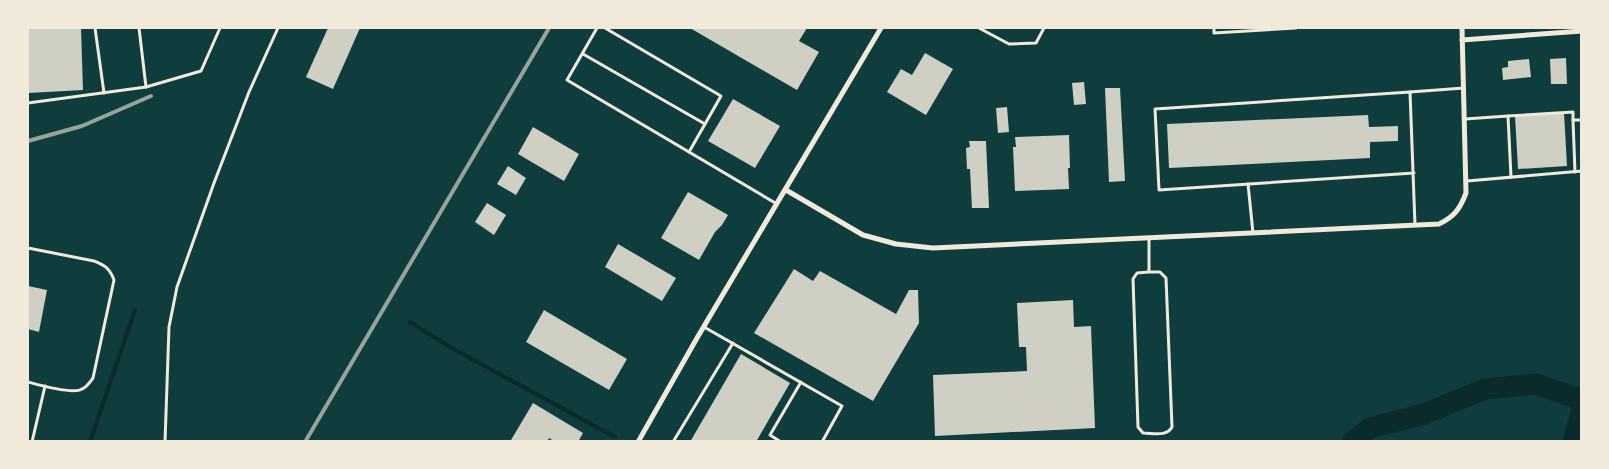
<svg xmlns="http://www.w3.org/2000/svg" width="1609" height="469" viewBox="0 0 1609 469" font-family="'DejaVu Sans',sans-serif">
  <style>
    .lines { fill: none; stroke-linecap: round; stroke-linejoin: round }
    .stream { stroke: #0a2a2b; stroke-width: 4 }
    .river { stroke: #0a2a2b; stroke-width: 21 }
    .building { fill: #cfcfc3 }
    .service { stroke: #f1e9da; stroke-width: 3 }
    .minor { stroke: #f1e9da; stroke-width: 5 }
    .rail { stroke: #97a49c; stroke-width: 4 }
  </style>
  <rect width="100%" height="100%" fill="#0f3d3e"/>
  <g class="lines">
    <!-- stream -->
    <g class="stream">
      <polyline points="410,322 450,347 615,437"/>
      <polyline points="90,442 135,310"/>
    </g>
    <!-- river -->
    <g class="river">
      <polyline points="1352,442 1370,428 1424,414 1485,389 1536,384 1582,400"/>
      <polyline points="1573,442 1582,409"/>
    </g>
  </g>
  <!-- building -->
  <g class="building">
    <polygon points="28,28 81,28 83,90 28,93"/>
    <polygon points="328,28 360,28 333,89 306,77"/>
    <polygon points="690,28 807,28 799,41 819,52 797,90"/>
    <polygon points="925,53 953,69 926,115 887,92 901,69 912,75"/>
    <polygon points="1566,58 1567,84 1551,84 1550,59"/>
    <polygon points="1529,59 1531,77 1503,80 1502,68 1508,67 1508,61"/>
    <polygon points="1084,82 1086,104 1074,105 1072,83"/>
    <polygon points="1105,88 1120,88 1125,181 1109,182"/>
    <polygon points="733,99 780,126 755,168 708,141"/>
    <polygon points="1007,107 1009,132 998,133 996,108"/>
    <polygon points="1564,113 1567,166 1518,169 1515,116"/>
    <polygon points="1368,115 1369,127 1398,126 1398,141 1370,142 1370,158 1169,168 1167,124"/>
    <polygon points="533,127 579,154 564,181 518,154"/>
    <polygon points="1069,135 1070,168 1068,168 1069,189 1015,191 1013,147 1016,147 1015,137"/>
    <polygon points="969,141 986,141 989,208 972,208 970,169 967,169 966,148 970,147"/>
    <polygon points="508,166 526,178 516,195 497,184"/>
    <polygon points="688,192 728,215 722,225 715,232 699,260 661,238"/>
    <polygon points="487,203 506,215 494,235 475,222"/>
    <polygon points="618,244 676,278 662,301 605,267"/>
    <polygon points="794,269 813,281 820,271 896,314 909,290 918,290 919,323 873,401 754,333"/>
    <polygon points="28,286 47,290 39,332 28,329"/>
    <polygon points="1073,300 1074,327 1091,326 1095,428 935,436 933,375 1027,371 1026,347 1019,347 1017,303"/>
    <polygon points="544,310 627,359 609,390 526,342"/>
    <polygon points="741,354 790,383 756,442 690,442"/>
    <polygon points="533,403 583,433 578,442 555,442 549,438 547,442 514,442 511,440"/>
  </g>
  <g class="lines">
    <!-- service -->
    <g class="service">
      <polyline points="95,28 104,93"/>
      <polyline points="139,28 146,87"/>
      <polyline points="597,28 567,80 777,204"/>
      <polyline points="605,28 721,96 689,152"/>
      <polyline points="979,28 1009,44 1036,43 1044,28"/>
      <polyline points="1214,28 1214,33 1296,28"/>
      <polyline points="583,54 705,124"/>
      <polyline points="1410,92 1464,88"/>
      <polyline points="28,103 146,87 201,71 220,28"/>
      <polyline points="1465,119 1508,116"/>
      <polyline points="1575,172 1573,120 1582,120"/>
      <polyline points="1414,173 1159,190 1155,109 1410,92 1415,225"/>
      <polyline points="1511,177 1508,116 1573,112 1573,120"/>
      <polyline points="1467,181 1582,171"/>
      <polyline points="1248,184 1253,233"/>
      <path d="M1149,238V272H1160L1166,278L1172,427C1167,437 1153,433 1143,433L1138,427L1133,279L1137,273L1149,272"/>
      <path d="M28,248L94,261C105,265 110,269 114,280L93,378C90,382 87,387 82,389C73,395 39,385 28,382"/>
      <polyline points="704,327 842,406 822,442"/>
      <polyline points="32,442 45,386"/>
      <polyline points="165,442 169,327 177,287 214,183 249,92 278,28"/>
      <polyline points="673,442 733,343"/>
      <polyline points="781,442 770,435 801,382"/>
    </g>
    <!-- minor -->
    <g class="minor">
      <polyline points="1462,40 1582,31"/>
      <path d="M786,190L863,235L896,244L933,248L1439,224C1454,217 1460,209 1466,193L1462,28"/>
      <polyline points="638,442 697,338 881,28"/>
    </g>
    <!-- rail -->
    <g class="rail">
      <polyline points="28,141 82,126 151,96"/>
      <polyline points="305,442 549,28"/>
    </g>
  </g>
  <!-- border -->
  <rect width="1609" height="469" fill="none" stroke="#f1e9da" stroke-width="58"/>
</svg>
